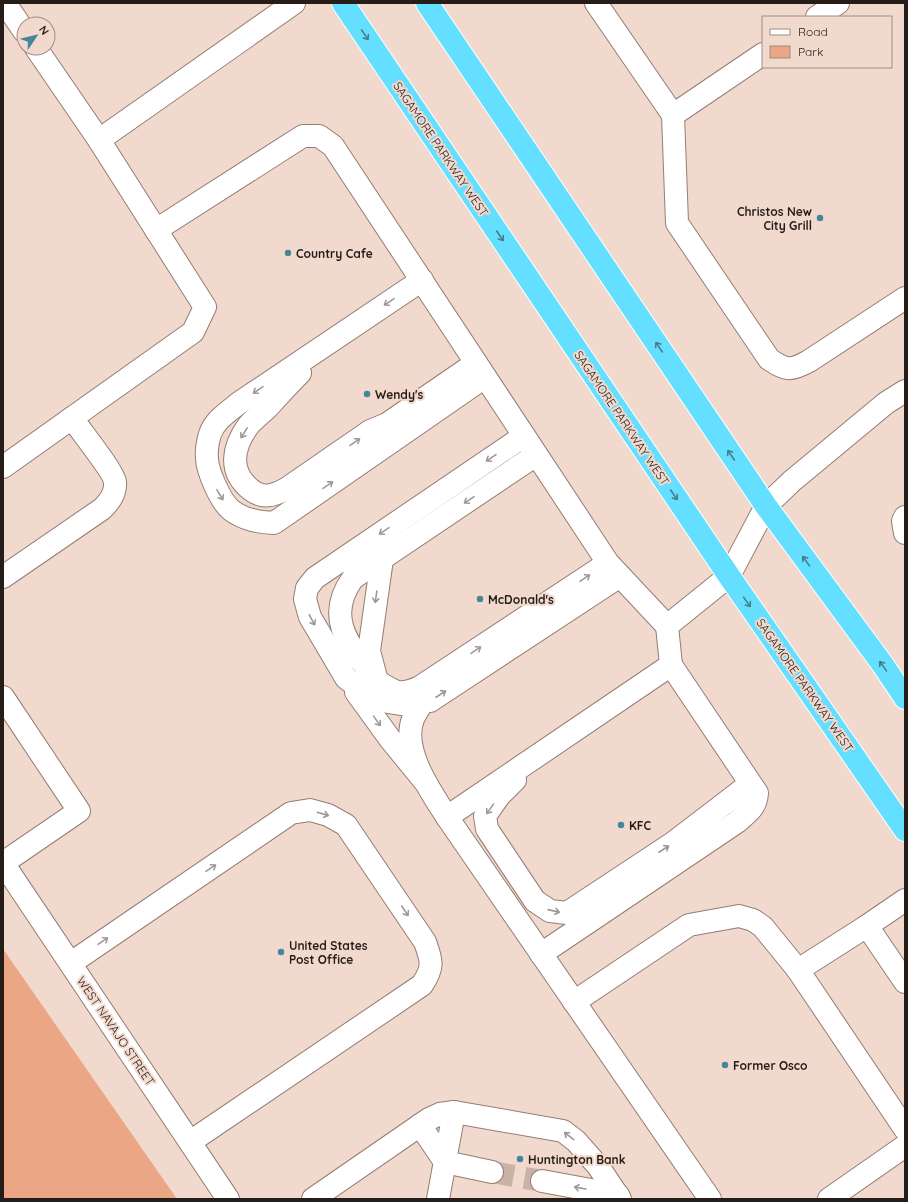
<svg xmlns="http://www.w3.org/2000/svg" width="908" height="1202" viewBox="0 0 908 1202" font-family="Quicksand,sans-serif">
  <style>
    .green { fill: #eaa685 }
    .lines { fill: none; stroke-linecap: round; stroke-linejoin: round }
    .minor-tunnel { stroke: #c9b3a9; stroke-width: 22; stroke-dasharray: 22 11; stroke-linecap: butt }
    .minor-casing { stroke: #947d73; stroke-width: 24 }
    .highway-casing { stroke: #fff; stroke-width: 24 }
    .minor { stroke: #fff; stroke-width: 22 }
    .highway { stroke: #64dfff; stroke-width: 22 }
    .oneway { stroke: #457e8c }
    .oneway2 { stroke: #9d9998 }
    .poi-dot { fill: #458799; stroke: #f2d9cd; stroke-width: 1.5 }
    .labels { text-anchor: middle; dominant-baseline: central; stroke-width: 4; stroke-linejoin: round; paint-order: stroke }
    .street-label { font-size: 12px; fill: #261d19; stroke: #f2d9cd }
    .poi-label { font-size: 12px; font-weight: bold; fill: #261d19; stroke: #f2d9cd; text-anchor: start }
  </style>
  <rect width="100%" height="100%" fill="#f2d9cd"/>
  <!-- green -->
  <polygon class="green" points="3,949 177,1199 3,1199"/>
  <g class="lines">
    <!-- minor-tunnel -->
    <polyline class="minor-tunnel" points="492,1172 542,1181"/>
    <!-- minor casing -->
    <g class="minor-casing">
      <g id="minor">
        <polyline points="5,3 24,31"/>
        <path d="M596,3L673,115L677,223L769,359C786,371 791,371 809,361L905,298"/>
        <polyline points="817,17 838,3"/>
        <polyline points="36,48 99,140"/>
        <polyline points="673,115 763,54"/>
        <polyline points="156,230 303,136 319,136 333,146 608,563 667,626"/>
        <path d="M422,280L239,403C228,412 215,420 210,434C208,440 206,452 207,458C207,471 221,502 231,510C244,520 259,522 274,523L485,377"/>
        <path d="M300,373C289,384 279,395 268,407C262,413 254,419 248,426C233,447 228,471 250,489C262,499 273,496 286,489L370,431L387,424L476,363"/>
        <polyline points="524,436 315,578 307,588 305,599 310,617 346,678 375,700 407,705 430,701 620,576"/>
        <polyline points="3,467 193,332 205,307 99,140 294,3"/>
        <polyline points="905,517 903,521 905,533"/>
        <path d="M382,559L369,651L377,681C396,693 399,696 420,687L608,563"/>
        <path d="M3,577L102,509C109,502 116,494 115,482C114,472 80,430 72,418"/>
        <path d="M370,672C346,642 326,615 353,578L536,455"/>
        <polyline points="356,692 390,739 426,783"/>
        <polyline points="3,697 79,811 3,863"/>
        <path d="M422,703C419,708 415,714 413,719C401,750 431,792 447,817"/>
        <polyline points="515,780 499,796 485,816 487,829 535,901 550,911 567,913 673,843 750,784"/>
        <polyline points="3,863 228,1199"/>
        <polyline points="905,900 867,926 905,982"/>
        <path d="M541,954L737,822C748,812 756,808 757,793L671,665"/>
        <path d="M71,963L291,813L310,810L328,815L346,825L425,942C432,961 434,967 422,985L190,1142"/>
        <polyline points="798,970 867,926"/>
        <polyline points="574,1002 689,925 739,916 753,920 763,927 798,970 905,1129"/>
        <polyline points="420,1125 445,1162 492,1172"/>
        <polyline points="542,1181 618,1195"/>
        <polyline points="313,1199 429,1119 440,1114 454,1112"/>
        <polyline points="438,1199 454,1112 563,1131 576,1141 598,1166 620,1199"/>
        <polyline points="710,1199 447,817 671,665 667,626 729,576 766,506 792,481 886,403 905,391"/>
        <polyline points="829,1199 905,1146"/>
      </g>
    </g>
    <!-- highway casing -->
    <g class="highway-casing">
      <g id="highway">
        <polyline points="343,3 729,576 905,830"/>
        <polyline points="427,3 766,506 883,665 905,698"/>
      </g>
    </g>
    <!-- minor -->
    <use href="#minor" class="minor"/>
    <!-- highway -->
    <use href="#highway" class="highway"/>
  </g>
  <!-- one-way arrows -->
  <defs><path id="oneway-shaft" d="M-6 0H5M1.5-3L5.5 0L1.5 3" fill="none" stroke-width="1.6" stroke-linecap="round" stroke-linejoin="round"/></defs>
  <g class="oneway">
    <use href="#oneway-shaft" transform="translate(365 35) rotate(56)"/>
    <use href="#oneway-shaft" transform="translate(500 236) rotate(56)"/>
    <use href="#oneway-shaft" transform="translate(659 347) rotate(-124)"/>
    <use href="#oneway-shaft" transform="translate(731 455) rotate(-124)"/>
    <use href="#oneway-shaft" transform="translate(674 495) rotate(56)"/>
    <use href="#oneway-shaft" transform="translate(806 561) rotate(-126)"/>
    <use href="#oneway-shaft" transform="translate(747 602) rotate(55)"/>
    <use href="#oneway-shaft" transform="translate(883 666) rotate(-126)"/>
  </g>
  <g class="oneway2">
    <use href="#oneway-shaft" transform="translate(389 302) rotate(146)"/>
    <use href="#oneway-shaft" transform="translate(258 390) rotate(146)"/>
    <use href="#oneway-shaft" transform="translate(244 433) rotate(122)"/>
    <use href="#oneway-shaft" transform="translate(355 442) rotate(-35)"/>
    <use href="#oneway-shaft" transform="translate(491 458) rotate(146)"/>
    <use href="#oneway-shaft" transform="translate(328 485) rotate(-35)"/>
    <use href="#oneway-shaft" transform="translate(220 495) rotate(59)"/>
    <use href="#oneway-shaft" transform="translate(469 500) rotate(146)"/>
    <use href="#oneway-shaft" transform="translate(384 531) rotate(146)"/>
    <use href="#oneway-shaft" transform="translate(585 578) rotate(-34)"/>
    <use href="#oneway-shaft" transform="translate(376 597) rotate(98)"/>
    <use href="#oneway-shaft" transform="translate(312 620) rotate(62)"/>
    <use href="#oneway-shaft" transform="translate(476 650) rotate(-34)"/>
    <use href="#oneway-shaft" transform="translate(441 694) rotate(-33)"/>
    <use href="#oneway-shaft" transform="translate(377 721) rotate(55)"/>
    <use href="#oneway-shaft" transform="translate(490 809) rotate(125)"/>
    <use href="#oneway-shaft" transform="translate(323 814) rotate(16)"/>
    <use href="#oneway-shaft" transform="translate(664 849) rotate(-33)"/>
    <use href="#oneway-shaft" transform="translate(211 868) rotate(-34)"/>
    <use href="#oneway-shaft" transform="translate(405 911) rotate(56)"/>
    <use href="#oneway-shaft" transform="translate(554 911) rotate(13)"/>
    <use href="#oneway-shaft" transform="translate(103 941) rotate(-34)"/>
    <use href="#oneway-shaft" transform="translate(569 1136) rotate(-142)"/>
    <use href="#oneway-shaft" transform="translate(580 1188) rotate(-170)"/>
  </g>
  <!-- markers -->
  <g class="poi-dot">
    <circle cx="820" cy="218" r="4"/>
    <circle cx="288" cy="253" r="4"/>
    <circle cx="367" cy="394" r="4"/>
    <circle cx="480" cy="599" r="4"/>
    <circle cx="621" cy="825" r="4"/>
    <circle cx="281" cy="952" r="4"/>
    <circle cx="725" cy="1065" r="4"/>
    <circle cx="520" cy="1159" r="4"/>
  </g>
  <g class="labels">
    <!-- street labels -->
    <g class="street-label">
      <text transform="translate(441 149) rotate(56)">SAGAMORE PARKWAY WEST</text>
      <text transform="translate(622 418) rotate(56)">SAGAMORE PARKWAY WEST</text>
      <text transform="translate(805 685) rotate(55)">SAGAMORE PARKWAY WEST</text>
      <text transform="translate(116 1031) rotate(56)">WEST NAVAJO STREET</text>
    </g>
    <!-- poi labels -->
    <g class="poi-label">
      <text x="812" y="211" text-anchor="end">Christos New<tspan x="812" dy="14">City Grill</tspan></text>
      <text x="296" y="253">Country Cafe</text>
      <text x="375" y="394">Wendy's</text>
      <text x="488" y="599">McDonald's</text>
      <text x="629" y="825">KFC</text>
      <text x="289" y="945">United States<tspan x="289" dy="14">Post Office</tspan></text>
      <text x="733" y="1065">Former Osco</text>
      <text x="528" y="1159">Huntington Bank</text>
    </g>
  </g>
  <!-- border -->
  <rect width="908" height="1202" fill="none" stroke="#261d19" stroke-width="8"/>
  <!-- legend -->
  <rect x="762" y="16" width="130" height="52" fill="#f2d9cd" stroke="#a08e85"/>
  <rect x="770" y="29" width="20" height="6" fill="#ffffff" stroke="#a08e85"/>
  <text x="798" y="36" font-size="12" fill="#261d19">Road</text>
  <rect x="770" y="46" width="20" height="12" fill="#eaa685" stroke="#a08e85"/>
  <text x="798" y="56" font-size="12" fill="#261d19">Park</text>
  <!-- north arrow -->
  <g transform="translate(36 36) rotate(55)"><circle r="19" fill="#f2d9cd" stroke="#a08e85"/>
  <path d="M0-3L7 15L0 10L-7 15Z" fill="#458799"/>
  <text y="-6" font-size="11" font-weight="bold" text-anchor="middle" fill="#261d19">N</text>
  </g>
</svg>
